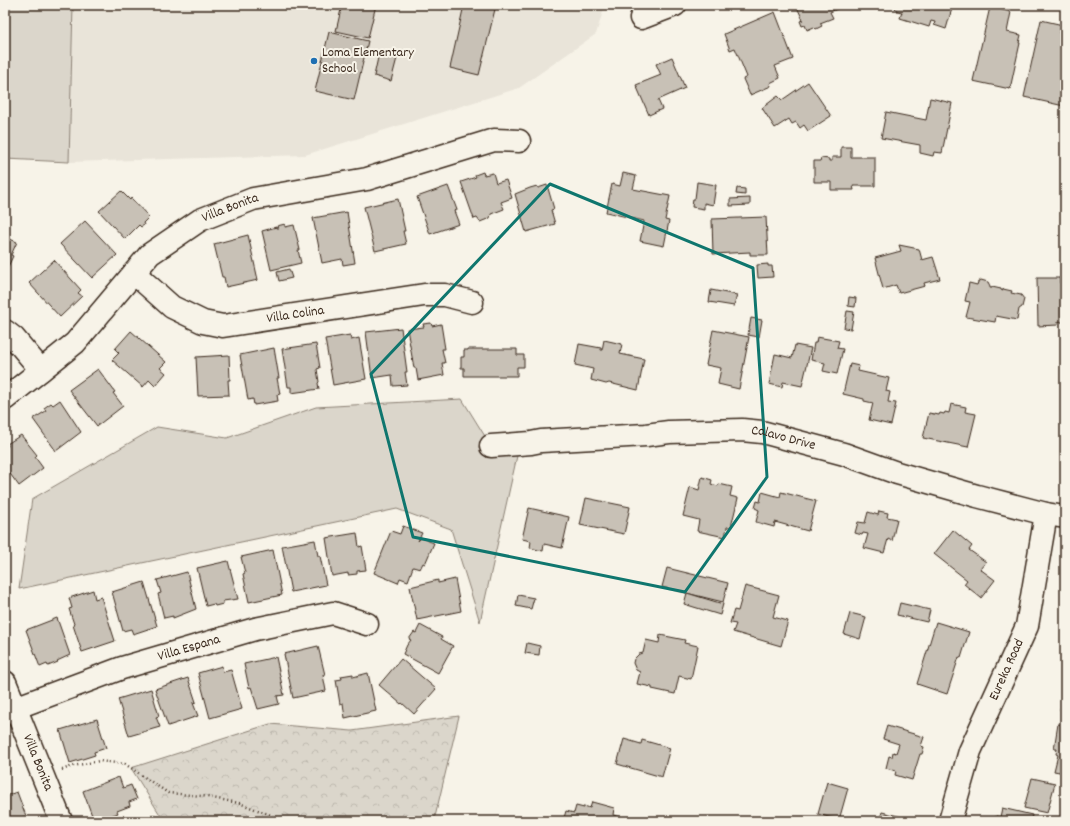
<svg xmlns="http://www.w3.org/2000/svg" width="1070" height="826" viewBox="0 0 1070 826" font-family="Dekko,sans-serif">
  <style>
    .built { fill: #e9e4d9 }
    .grass { fill: #dbd6cb; stroke: #8b8074 }
    .forest { fill: url(#forest-crowns); stroke: #8b8074 }
    .building { fill: #c8c1b6; stroke: #3b2a1e }
    .lines { fill: none; stroke-linecap: round; stroke-linejoin: round }
    .minor-casing { stroke: #3b2a1e; stroke-width: 25 }
    .path { stroke: #3b2a1e; stroke-width: 2.5; stroke-dasharray: 1 3; stroke-linecap: butt }
    .minor { stroke: #f7f3e8; stroke-width: 22 }
    .marked { fill: none; stroke: #0f766e; stroke-width: 3; stroke-linejoin: round }
    .poi-dot { fill: #1f6fb2; stroke: #f7f3e8; stroke-width: 1.5 }
    .labels { text-anchor: middle; dominant-baseline: central; stroke-width: 4; stroke-linejoin: round; paint-order: stroke }
    .poi-label { font-size: 14px; fill: #3b2a1e; stroke: #f7f3e8; text-anchor: start }
    .street-label { font-size: 14px; fill: #3b2a1e; stroke: #f7f3e8 }
  </style>
  <defs>
    <pattern id="forest-crowns" width="20" height="18" patternUnits="userSpaceOnUse"><rect width="20" height="18" fill="#dbd6cb"/><path d="M2 6a3 3 0 1 1 6 0M12 15a3 3 0 1 1 6 0" fill="none" stroke="#bdb8ae"/></pattern>
  </defs>
  <rect width="100%" height="100%" fill="#f7f3e8"/>
  <filter id="ink" filterUnits="userSpaceOnUse"><feTurbulence type="fractalNoise" baseFrequency=".025" numOctaves="2"/><feDisplacementMap in="SourceGraphic" scale="8" xChannelSelector="R" yChannelSelector="G"/><feConvolveMatrix kernelMatrix="1 2 1 2 8 2 1 2 1" color-interpolation-filters="sRGB"/></filter>
  <g filter="url(#ink)">
    <!-- built -->
    <polygon class="built" points="73,5 605,5 596,34 519,88 305,155 69,162"/>
    <!-- grass -->
    <g class="grass">
      <polygon points="5,5 73,5 69,162 5,159"/>
      <polygon points="462,399 491,446 521,438 480,622 451,529 397,509 19,589 32,499 157,427 227,438 316,407"/>
    </g>
    <!-- forest -->
    <polygon class="forest" points="459,716 434,821 164,821 131,768 270,724 352,731"/>
    <!-- building -->
    <g class="building">
      <polygon points="342,5 376,5 368,38 336,31"/>
      <polygon points="464,5 496,5 479,75 450,68"/>
      <polygon points="796,5 846,5 830,12 833,18 820,23 822,26 816,29 814,27 807,30 805,25 802,26 800,21 803,20"/>
      <polygon points="891,5 953,5 946,29 934,25 935,22 931,21 929,27 900,18 902,12 897,11 894,6"/>
      <polygon points="990,7 1011,12 1007,32 1021,35 1019,43 1020,43 1010,89 973,81"/>
      <polygon points="775,12 793,59 775,66 780,78 770,83 771,86 750,95 743,79 747,77 735,48 730,50 724,34"/>
      <polygon points="1041,20 1063,25 1061,27 1059,33 1065,35 1064,106 1024,97"/>
      <polygon points="329,32 368,41 354,100 315,91"/>
      <polygon points="379,53 397,58 391,81 374,76"/>
      <polygon points="672,57 685,88 658,100 662,109 649,115 636,85 661,75 656,64"/>
      <polygon points="808,82 831,116 808,131 804,125 800,128 796,122 792,124 789,119 775,128 762,108 778,96 782,100"/>
      <polygon points="930,98 952,103 942,153 934,152 933,156 920,153 920,145 881,138 886,112 926,120"/>
      <polygon points="841,147 851,147 851,157 875,157 875,186 853,186 854,190 831,190 831,182 814,182 814,161 820,161 821,158 829,159 829,161 832,161 832,157 841,157"/>
      <polygon points="483,172 484,175 493,173 496,183 506,180 512,198 501,202 504,209 491,214 490,218 480,222 477,218 474,219 461,182 476,177 475,175"/>
      <polygon points="623,173 636,176 633,189 670,196 665,220 669,221 664,246 640,241 644,221 606,212 612,184 620,186"/>
      <polygon points="697,182 716,185 713,205 704,203 704,209 692,207 693,199 695,199"/>
      <polygon points="547,185 554,209 551,210 555,224 526,232 515,194 530,188 537,186 538,188"/>
      <polygon points="448,186 457,210 454,211 459,224 430,234 417,197"/>
      <polygon points="737,188 745,189 745,195 736,194"/>
      <polygon points="121,191 130,200 131,198 149,217 143,223 144,225 141,227 139,225 125,239 99,211"/>
      <polygon points="750,198 750,205 730,206 730,199"/>
      <polygon points="398,199 405,231 403,231 406,244 375,251 364,207"/>
      <polygon points="347,212 355,263 343,265 342,259 322,263 313,218"/>
      <polygon points="766,217 768,255 750,255 750,252 713,254 712,219"/>
      <polygon points="85,221 117,255 92,278 60,244"/>
      <polygon points="285,224 285,227 294,225 300,250 298,250 301,263 271,270 262,231 276,227 276,228 278,228 277,226"/>
      <polygon points="248,235 258,280 226,287 224,277 222,277 214,244"/>
      <polygon points="5,237 17,242 11,255 13,256 5,273"/>
      <polygon points="899,245 919,249 922,260 933,257 940,279 924,283 925,286 899,293 896,285 883,289 875,258 901,251"/>
      <polygon points="54,260 81,290 78,293 82,296 60,317 29,283"/>
      <polygon points="768,264 768,266 772,266 773,277 758,278 757,265"/>
      <polygon points="289,269 292,278 279,281 277,272"/>
      <polygon points="1037,278 1060,278 1060,283 1065,284 1065,323 1058,321 1058,325 1038,326"/>
      <polygon points="981,280 988,282 990,286 990,288 992,288 992,287 1001,289 1001,290 1003,291 1003,289 1012,291 1011,293 1021,295 1024,299 1022,307 1019,309 1017,320 996,316 995,322 966,317 970,302 965,301 969,283 977,285 978,282"/>
      <polygon points="711,290 737,295 734,306 709,302"/>
      <polygon points="849,297 856,298 855,307 848,306"/>
      <polygon points="847,311 854,312 851,329 844,328"/>
      <polygon points="751,318 762,320 759,337 748,335"/>
      <polygon points="431,323 432,326 441,324 445,349 442,349 445,363 442,363 444,375 418,380 416,368 414,368 407,329 424,327 423,324"/>
      <polygon points="401,328 407,372 405,372 407,385 393,386 392,375 372,378 366,332"/>
      <polygon points="713,330 749,337 739,389 718,384 721,368 706,365"/>
      <polygon points="131,331 166,362 160,368 166,373 155,386 149,380 143,387 112,360 119,353 115,349"/>
      <polygon points="350,335 351,340 359,338 366,379 333,385 325,339"/>
      <polygon points="817,337 839,341 837,348 843,349 837,374 823,371 825,363 811,360 814,343 816,343"/>
      <polygon points="604,340 622,344 620,354 644,359 638,390 609,383 606,384 591,380 593,369 575,365 579,344 601,348 601,350 602,350"/>
      <polygon points="316,344 320,368 317,369 319,382 318,383 319,389 291,393 291,387 288,387 282,349"/>
      <polygon points="795,345 811,348 802,386 783,382 782,387 769,384 775,354 792,358"/>
      <polygon points="274,348 279,378 277,378 280,394 277,395 278,401 254,405 253,399 248,400 240,355"/>
      <polygon points="468,349 517,349 517,355 524,355 524,367 517,367 517,376 464,376 464,368 461,368 461,357 464,357 464,350 468,350"/>
      <polygon points="229,355 230,380 228,380 229,395 198,396 196,357"/>
      <polygon points="850,364 859,366 858,371 889,378 886,391 890,392 888,402 896,403 891,425 869,420 873,403 864,401 864,399 843,394"/>
      <polygon points="98,369 115,392 113,393 123,406 97,426 69,390"/>
      <polygon points="60,400 81,432 56,451 33,419 46,411 44,408 51,403 53,405"/>
      <polygon points="951,404 966,407 965,412 976,414 968,447 923,438 929,413 939,415 940,413 944,414 945,412 949,413"/>
      <polygon points="21,435 37,455 35,457 43,468 19,486 5,467 5,448 8,446 7,444"/>
      <polygon points="702,477 712,480 711,484 718,486 719,484 732,487 730,496 738,498 731,527 727,527 725,537 697,531 699,520 683,516 690,487 699,490"/>
      <polygon points="762,492 780,497 781,492 816,501 808,531 775,522 774,527 756,522 759,510 755,508 757,501 760,502"/>
      <polygon points="586,498 630,507 624,534 580,525"/>
      <polygon points="529,508 569,517 562,548 544,544 543,551 530,548 531,541 522,539"/>
      <polygon points="879,511 888,513 887,517 897,519 892,541 888,539 884,553 864,548 868,534 863,533 862,535 855,533 858,522 865,523 868,512 878,515"/>
      <polygon points="403,526 422,533 418,541 421,538 434,543 425,564 423,563 420,569 413,567 408,581 400,578 398,583 374,573 391,531 400,534"/>
      <polygon points="953,530 972,546 969,550 986,562 980,569 995,580 981,598 964,584 967,580 934,554"/>
      <polygon points="357,533 359,547 362,546 366,570 357,571 357,574 348,575 348,573 332,576 326,538"/>
      <polygon points="315,540 318,556 320,556 326,585 291,592 282,546"/>
      <polygon points="273,550 282,595 249,602 243,574 245,573 241,557"/>
      <polygon points="228,561 238,599 223,601 223,604 215,606 214,604 206,606 197,568"/>
      <polygon points="667,568 728,583 723,602 662,587"/>
      <polygon points="187,572 196,609 173,618 173,616 164,618 158,594 161,593 157,580"/>
      <polygon points="455,579 461,611 417,620 410,587 438,580 438,583"/>
      <polygon points="144,582 157,626 133,634 131,629 123,631 112,592"/>
      <polygon points="745,586 779,595 773,617 788,621 781,646 733,632 736,624 730,623 734,610 738,611"/>
      <polygon points="93,590 95,599 101,597 115,641 82,652 73,625 74,624 69,609 72,608 69,598"/>
      <polygon points="687,593 723,604 720,615 684,604"/>
      <polygon points="518,595 534,598 531,609 516,606"/>
      <polygon points="900,603 930,610 927,622 897,615"/>
      <polygon points="850,613 866,617 860,639 844,634"/>
      <polygon points="57,618 70,655 57,661 58,662 48,666 47,664 40,667 26,630"/>
      <polygon points="936,622 969,632 961,658 959,657 947,694 917,684"/>
      <polygon points="420,625 442,637 441,639 453,646 438,673 403,654 407,645 411,640 409,639 414,632 416,633"/>
      <polygon points="660,635 685,640 684,643 698,646 691,679 679,676 675,694 652,689 652,687 637,684 640,672 636,670 633,663 634,659 639,654 643,653 646,640 659,643"/>
      <polygon points="527,643 540,646 539,655 525,653"/>
      <polygon points="318,646 325,675 323,675 326,691 293,698 284,654"/>
      <polygon points="276,657 284,695 277,696 279,704 258,709 251,687 249,688 244,664"/>
      <polygon points="401,659 436,689 414,714 402,703 401,704 379,685"/>
      <polygon points="222,666 223,672 231,670 242,709 210,718 198,673"/>
      <polygon points="368,673 376,711 345,718 343,703 340,704 336,680 342,679 341,676 353,674 353,677"/>
      <polygon points="188,678 196,702 193,703 198,716 168,726 155,689"/>
      <polygon points="1065,683 1065,711 1060,710"/>
      <polygon points="151,689 159,716 156,717 160,727 129,736 118,699"/>
      <polygon points="97,719 106,748 94,752 95,755 70,763 60,730"/>
      <polygon points="1058,724 1065,725 1065,773 1054,771 1058,755 1056,754 1057,749 1054,749"/>
      <polygon points="887,726 924,737 921,746 924,747 922,754 920,754 912,780 895,775 896,771 886,768 889,756 892,757 893,752 896,753 899,744 883,739"/>
      <polygon points="624,739 641,744 642,740 670,748 662,777 617,764"/>
      <polygon points="5,748 7,756 5,756 9,772 5,773"/>
      <polygon points="119,777 123,788 131,785 137,799 129,802 130,806 117,811 118,813 98,821 94,821 83,791"/>
      <polygon points="1032,778 1055,783 1047,813 1024,808"/>
      <polygon points="827,782 848,788 839,820 818,814"/>
      <polygon points="17,792 26,816 21,818 22,821 5,821 5,796"/>
      <polygon points="592,802 614,808 613,815 626,818 625,821 563,821 566,811 574,813 576,806 584,808 584,806 590,808"/>
      <polygon points="1002,808 1032,815 1031,821 995,821 996,816 1000,817"/>
      <polygon points="882,812 906,818 905,821 870,821 871,819 879,821"/>
      <polygon points="154,815 157,821 137,821 136,819 141,816 142,818 144,817 145,819"/>
    </g>
    <g class="lines">
      <!-- minor casing -->
      <g class="minor-casing">
        <g id="minor">
          <polyline points="641,18 675,5"/>
          <path id="s1" d="M134,273L172,307L203,322L223,326L424,295H445L472,302"/>
          <polyline points="5,331 14,338 41,370"/>
          <path id="s2" d="M5,399L75,343L150,254L200,220L253,199L367,179L494,140L519,141"/>
          <path id="s3" d="M491,446L531,443L541,441L646,435L669,432L742,430L762,432L844,454L897,473L977,496L1046,514L1065,517"/>
          <path id="s4" d="M5,682L61,821"/>
          <path id="s5" d="M15,708L122,668L255,629L333,613L367,624"/>
          <path id="s6" d="M950,821L970,751L1027,626L1046,514"/>
        </g>
      </g>
      <!-- path -->
      <polyline class="path" points="62,770 73,766 99,761 125,764 168,793 202,796 239,803 271,815 278,821"/>
      <!-- minor -->
      <use href="#minor" class="minor"/>
    </g>
  </g>
  <!-- marked area -->
  <path class="marked" d="M550,184L753,268L767,477L685,592L413,537L371,374Z"/>
  <!-- markers -->
  <circle class="poi-dot" cx="314" cy="61" r="4"/>
  <g class="labels">
    <!-- poi labels -->
    <g class="poi-label">
      <text x="322" y="53">Loma Elementary<tspan x="322" dy="16">School</tspan></text>
    </g>
    <!-- street labels -->
    <g class="street-label">
      <text stroke="none"><textPath href="#s2" startOffset="299">Villa Bonita</textPath></text>
      <text stroke="none"><textPath href="#s1" startOffset="179">Villa Colina</textPath></text>
      <text stroke="none"><textPath href="#s3" startOffset="294">Calavo Drive</textPath></text>
      <text stroke="none"><textPath href="#s5" startOffset="184">Villa Espana</textPath></text>
      <text stroke="none"><textPath href="#s6" startOffset="162">Eureka Road</textPath></text>
      <text stroke="none"><textPath href="#s4" startOffset="87">Villa Bonita</textPath></text>
    </g>
  </g>
  <!-- margin -->
  <rect width="1070" height="826" fill="none" stroke="#f7f3e8" stroke-width="20"/>
  <rect x="10" y="10" width="1050" height="806" fill="none" stroke="#3b2a1e" stroke-width="1.5" filter="url(#ink)"/>
</svg>
